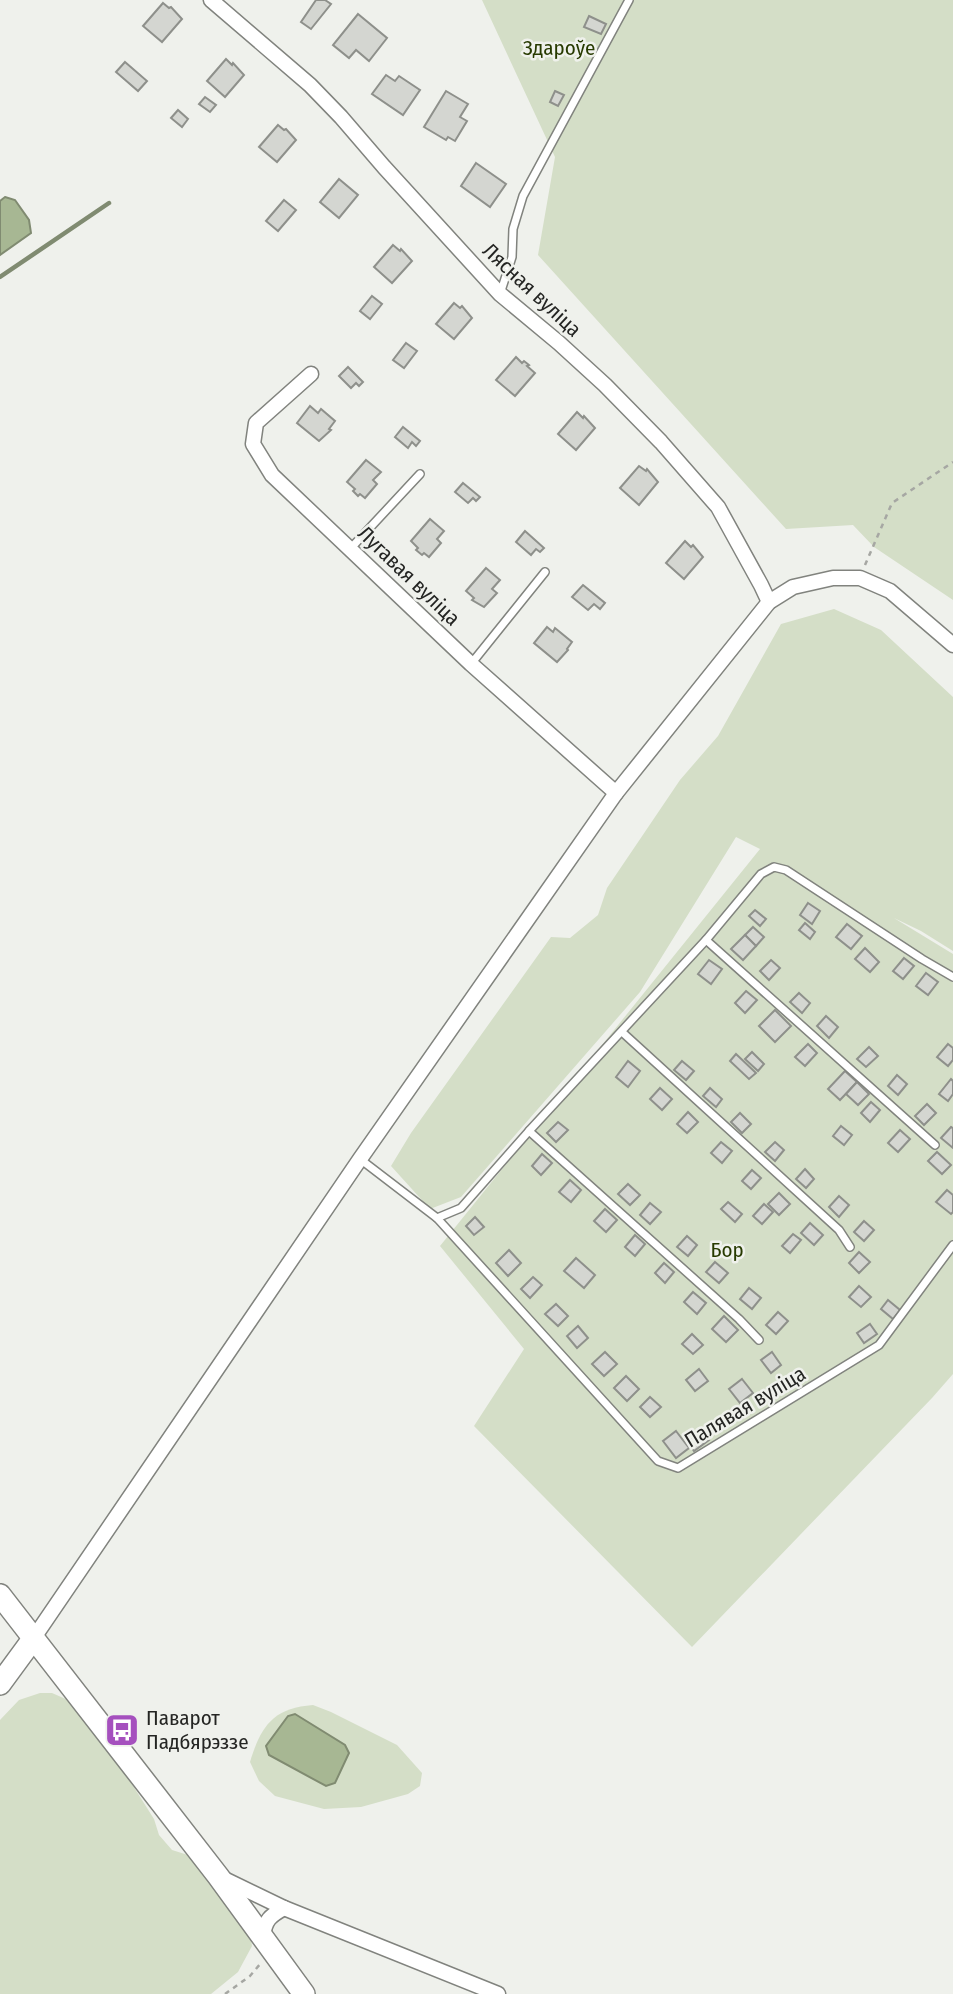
<svg xmlns="http://www.w3.org/2000/svg" width="953" height="1994" viewBox="0 0 953 1994" font-family="'Fira Sans Condensed',sans-serif">
  <style>
    .green { fill: #d4dec7 }
    .water { fill: #a7b793; stroke: #808b71; stroke-width: 2 }
    .lines { fill: none; stroke-linecap: round; stroke-linejoin: round }
    .stream { stroke: #808b71; stroke-width: 4.5 }
    .building { fill: #d4d6d1; stroke: #8e908b; stroke-width: 2 }
    .lane-casing { stroke: #81837e; stroke-width: 10 }
    .street-casing { stroke: #81837e; stroke-width: 17 }
    .secondary-casing { stroke: #81837e; stroke-width: 24 }
    .path { stroke: #a6a7a3; stroke-width: 2.5; stroke-dasharray: 5 5; stroke-linecap: butt }
    .lane { stroke: #fff; stroke-width: 7 }
    .street { stroke: #fff; stroke-width: 14 }
    .secondary { stroke: #fff; stroke-width: 21 }
    .labels { text-anchor: middle; dominant-baseline: central; stroke-width: 5; stroke-linejoin: round; paint-order: stroke }
    .park-label { font-size: 21px; fill: #273a00; stroke: #eff1ec }
    .street-label { font-size: 21px; fill: #242523; stroke: #eff1ec }
    .poi-label { font-size: 21px; fill: #242523; stroke: #eff1ec; text-anchor: start }
  </style>
  <rect width="100%" height="100%" fill="#eff1ec"/>
  <!-- green -->
  <g class="green">
    <polygon points="482,0 953,0 953,600 874,547 853,525 786,529 538,255 555,157"/>
    <polygon points="834,609 881,630 953,697 953,951 921,931 894,918 953,954 953,1374 932,1398 692,1647 474,1426 524,1349 440,1246 760,849 736,837 640,992 461,1197 430,1209 391,1166 411,1133 551,937 570,938 598,915 607,888 680,780 718,736 781,624"/>
    <polygon points="40,1693 52,1693 68,1700 89,1723 111,1751 154,1819 159,1835 172,1850 188,1855 250,1932 252,1946 238,1972 211,1994 0,1994 0,1720 19,1700"/>
    <path d="M313,1705L331,1712L397,1745L422,1773L420,1786L408,1794L361,1807L324,1809L275,1796L259,1781L250,1762C261,1726 273,1708 313,1705Z"/>
  </g>
  <!-- water -->
  <g class="water">
    <polygon points="5,197 15,200 29,220 31,233 0,255 0,201"/>
    <polygon points="295,1714 345,1745 349,1753 335,1783 326,1786 269,1755 266,1746 288,1716"/>
  </g>
  <g class="lines">
    <!-- stream -->
    <polyline class="stream" points="0,277 109,203"/>
  </g>
  <!-- building -->
  <g class="building">
    <polygon points="316,0 325,0 331,4 311,29 301,22"/>
    <polygon points="163,3 169,8 171,7 182,19 162,42 143,26"/>
    <polygon points="358,14 387,38 369,61 356,50 349,58 333,45"/>
    <polygon points="589,16 606,24 601,34 584,27"/>
    <polygon points="226,59 232,65 233,63 244,75 225,97 207,81"/>
    <polygon points="125,62 147,81 138,91 116,72"/>
    <polygon points="386,75 395,81 399,76 420,90 403,115 372,94"/>
    <polygon points="446,91 468,104 460,117 467,121 455,141 448,137 446,140 424,127"/>
    <polygon points="555,91 564,95 558,106 550,102"/>
    <polygon points="205,97 216,105 210,112 199,104"/>
    <polygon points="178,110 188,119 182,127 171,118"/>
    <polygon points="278,125 284,130 286,129 296,140 277,162 259,147"/>
    <polygon points="476,163 506,184 490,207 461,186"/>
    <polygon points="339,179 358,195 339,218 320,202"/>
    <polygon points="284,200 296,210 278,231 266,221"/>
    <polygon points="393,245 400,251 401,249 412,261 392,283 374,267"/>
    <polygon points="372,296 382,304 370,319 360,311"/>
    <polygon points="454,303 460,308 462,306 472,318 454,339 436,324"/>
    <polygon points="406,343 417,351 404,368 393,360"/>
    <polygon points="516,357 522,363 524,361 529,365 527,366 535,373 515,396 496,380"/>
    <polygon points="348,367 363,382 359,386 356,383 351,388 339,376"/>
    <polygon points="310,406 318,413 321,409 335,421 329,429 331,430 319,441 297,423"/>
    <polygon points="577,412 583,418 584,416 595,428 576,450 558,434"/>
    <polygon points="403,427 420,441 416,446 412,442 408,448 395,437"/>
    <polygon points="366,460 381,472 373,480 377,484 365,498 360,494 358,496 353,491 355,489 347,482"/>
    <polygon points="639,466 646,471 647,469 658,482 639,505 620,488"/>
    <polygon points="463,483 480,497 476,501 473,498 468,503 455,492"/>
    <polygon points="430,519 444,531 437,539 441,543 429,557 424,553 422,555 416,550 418,548 411,541"/>
    <polygon points="525,531 544,548 540,552 536,549 531,555 516,542"/>
    <polygon points="685,541 691,547 693,545 703,557 684,579 666,563"/>
    <polygon points="486,568 500,580 492,589 497,593 484,607 472,600 474,598 466,591"/>
    <polygon points="583,585 605,603 600,609 594,604 588,610 572,597"/>
    <polygon points="547,627 553,632 555,628 572,642 567,649 568,650 557,662 534,643"/>
    <polygon points="808,903 820,911 812,924 800,915"/>
    <polygon points="755,910 766,919 760,926 749,916"/>
    <polygon points="805,923 815,932 810,939 799,930"/>
    <polygon points="847,924 862,936 851,949 836,937"/>
    <polygon points="753,927 764,937 756,946 745,935"/>
    <polygon points="745,935 756,946 743,960 731,949"/>
    <polygon points="865,948 879,962 870,972 855,959"/>
    <polygon points="904,958 914,966 903,979 893,971"/>
    <polygon points="709,960 722,969 711,984 698,974"/>
    <polygon points="771,960 780,968 769,980 760,971"/>
    <polygon points="926,973 938,982 928,995 916,986"/>
    <polygon points="746,991 757,1000 745,1013 735,1003"/>
    <polygon points="799,993 810,1003 802,1013 790,1002"/>
    <polygon points="775,1010 791,1026 775,1042 759,1026"/>
    <polygon points="826,1016 838,1027 829,1038 817,1026"/>
    <polygon points="808,1044 817,1053 805,1066 795,1057"/>
    <polygon points="948,1044 953,1048 953,1060 948,1066 937,1057"/>
    <polygon points="869,1047 878,1056 866,1067 857,1059"/>
    <polygon points="752,1052 764,1064 758,1071 745,1059"/>
    <polygon points="736,1054 756,1073 749,1079 730,1061"/>
    <polygon points="628,1061 640,1071 628,1087 616,1077"/>
    <polygon points="682,1061 694,1071 686,1080 674,1070"/>
    <polygon points="845,1071 857,1082 840,1100 828,1089"/>
    <polygon points="897,1075 907,1084 898,1095 888,1086"/>
    <polygon points="951,1079 953,1081 953,1094 948,1101 939,1094"/>
    <polygon points="857,1082 869,1094 858,1105 846,1094"/>
    <polygon points="660,1088 672,1099 662,1110 650,1099"/>
    <polygon points="710,1088 722,1099 716,1107 703,1096"/>
    <polygon points="871,1102 880,1110 870,1122 861,1113"/>
    <polygon points="927,1104 936,1113 924,1125 915,1116"/>
    <polygon points="688,1112 698,1122 687,1133 677,1124"/>
    <polygon points="740,1113 751,1124 742,1133 731,1122"/>
    <polygon points="558,1122 568,1130 556,1142 547,1133"/>
    <polygon points="841,1126 852,1135 844,1145 833,1136"/>
    <polygon points="951,1127 953,1128 953,1148 941,1138"/>
    <polygon points="900,1130 910,1139 898,1152 888,1143"/>
    <polygon points="721,1142 732,1151 722,1163 711,1153"/>
    <polygon points="775,1142 784,1150 775,1161 765,1152"/>
    <polygon points="937,1152 951,1165 942,1174 928,1161"/>
    <polygon points="542,1154 552,1163 541,1175 532,1166"/>
    <polygon points="805,1169 814,1179 806,1188 796,1179"/>
    <polygon points="752,1170 761,1178 751,1189 742,1181"/>
    <polygon points="570,1180 581,1190 571,1202 559,1192"/>
    <polygon points="628,1184 640,1195 630,1205 618,1194"/>
    <polygon points="947,1190 953,1195 953,1212 951,1214 936,1202"/>
    <polygon points="779,1193 790,1204 779,1215 768,1204"/>
    <polygon points="839,1196 849,1205 839,1217 829,1207"/>
    <polygon points="728,1202 742,1214 735,1222 721,1209"/>
    <polygon points="650,1203 661,1212 650,1224 640,1215"/>
    <polygon points="764,1204 773,1212 762,1224 753,1216"/>
    <polygon points="605,1209 617,1220 606,1232 594,1221"/>
    <polygon points="475,1217 484,1227 474,1235 466,1226"/>
    <polygon points="864,1221 874,1230 864,1241 854,1232"/>
    <polygon points="810,1223 823,1235 814,1245 801,1233"/>
    <polygon points="793,1234 801,1240 790,1253 782,1246"/>
    <polygon points="635,1235 645,1244 635,1256 625,1247"/>
    <polygon points="687,1236 697,1245 688,1256 677,1247"/>
    <polygon points="509,1250 521,1263 508,1276 496,1263"/>
    <polygon points="859,1252 870,1262 859,1273 849,1263"/>
    <polygon points="576,1258 595,1275 584,1288 564,1271"/>
    <polygon points="715,1262 728,1273 719,1283 706,1272"/>
    <polygon points="664,1263 674,1272 665,1283 655,1273"/>
    <polygon points="533,1277 542,1285 530,1298 521,1289"/>
    <polygon points="859,1286 871,1297 861,1307 849,1297"/>
    <polygon points="749,1288 761,1298 752,1309 740,1299"/>
    <polygon points="693,1292 706,1303 697,1314 684,1302"/>
    <polygon points="888,1300 900,1310 893,1319 881,1309"/>
    <polygon points="556,1304 568,1316 558,1326 545,1314"/>
    <polygon points="778,1312 788,1321 776,1334 766,1325"/>
    <polygon points="724,1316 738,1330 726,1342 712,1329"/>
    <polygon points="870,1324 877,1334 864,1343 857,1333"/>
    <polygon points="578,1326 588,1338 577,1348 567,1336"/>
    <polygon points="692,1334 703,1345 693,1354 682,1344"/>
    <polygon points="605,1352 617,1364 604,1376 592,1364"/>
    <polygon points="772,1352 781,1365 771,1373 761,1360"/>
    <polygon points="699,1369 708,1381 695,1391 686,1380"/>
    <polygon points="626,1376 639,1389 627,1401 614,1388"/>
    <polygon points="742,1379 753,1393 740,1403 729,1389"/>
    <polygon points="650,1397 661,1407 650,1417 640,1407"/>
    <polygon points="676,1431 689,1448 676,1458 663,1441"/>
    <polygon points="702,1431 709,1440 694,1451 688,1442"/>
  </g>
  <g class="lines">
    <!-- lane casing -->
    <g class="lane-casing">
      <g id="lane">
        <polyline points="500,294 512,257 513,229 523,196 629,0"/>
        <polyline points="351,548 420,474"/>
        <polyline points="471,664 545,572"/>
        <polyline points="706,940 935,1145"/>
        <polyline points="622,1032 839,1230 850,1247"/>
        <polyline points="529,1131 739,1319 759,1340"/>
        <polyline points="360,1159 437,1218 461,1208 529,1131 706,940 761,874 774,867 786,870 922,959 953,977"/>
        <polyline points="437,1218 658,1461 678,1468 879,1345 953,1245"/>
      </g>
    </g>
    <!-- street casing -->
    <g class="street-casing">
      <g id="street">
        <polyline points="211,0 310,85 341,117 384,167 500,294 559,343 605,385 661,442 718,507 761,585 769,602"/>
        <polyline points="311,374 256,423 253,444 272,475 471,664 616,793"/>
        <polyline points="33,1639 360,1159 616,793 769,602 793,587 833,578 860,578 890,591 953,645"/>
        <polyline points="222,1878 284,1908 498,1994"/>
        <path d="M263,1936C265,1920 270,1916 284,1908"/>
      </g>
    </g>
    <!-- secondary casing -->
    <g class="secondary-casing">
      <g id="secondary">
        <polyline points="0,1595 218,1876 304,1994"/>
        <polyline points="0,1684 33,1639"/>
      </g>
    </g>
    <!-- path -->
    <g class="path">
      <polyline points="865,565 892,503 953,462"/>
      <polyline points="225,1994 250,1976 261,1963"/>
    </g>
    <!-- lane -->
    <use href="#lane" class="lane"/>
    <!-- street -->
    <use href="#street" class="street"/>
    <!-- secondary -->
    <use href="#secondary" class="secondary"/>
  </g>
  <!-- icons -->
  <defs>
    <g id="bus-square" transform="scale(1.75)"><rect x="-9" y="-9" width="18" height="18" rx="4" fill="#a550be" stroke="#eff1ec"/><path d="M-5-6H5V4H4V6H2V4H-2V6H-4V4H-5ZM-3.5-4V0h7V-4ZM-3.5 1.2v1.5H-2V1.2ZM2 1.2v1.5H3.5V1.2Z" fill="#fff"/></g>
  </defs>
  <g fill-rule="evenodd">
    <use href="#bus-square" x="122" y="1730"/>
  </g>
  <g class="labels">
    <!-- park labels -->
    <g class="park-label">
      <text x="559" y="48">Здароўе</text>
      <text x="727" y="1250">Бор</text>
    </g>
    <!-- street labels -->
    <g class="street-label">
      <text transform="translate(532 290) rotate(43)">Лясная вуліца</text>
      <text transform="translate(409 576) rotate(44)">Лугавая вуліца</text>
      <text transform="translate(745 1407) rotate(-31)">Палявая вуліца</text>
    </g>
    <!-- poi labels -->
    <g class="poi-label">
      <text x="146" y="1718">Паварот<tspan x="146" dy="24">Падбярэззе</tspan></text>
    </g>
  </g>
</svg>
